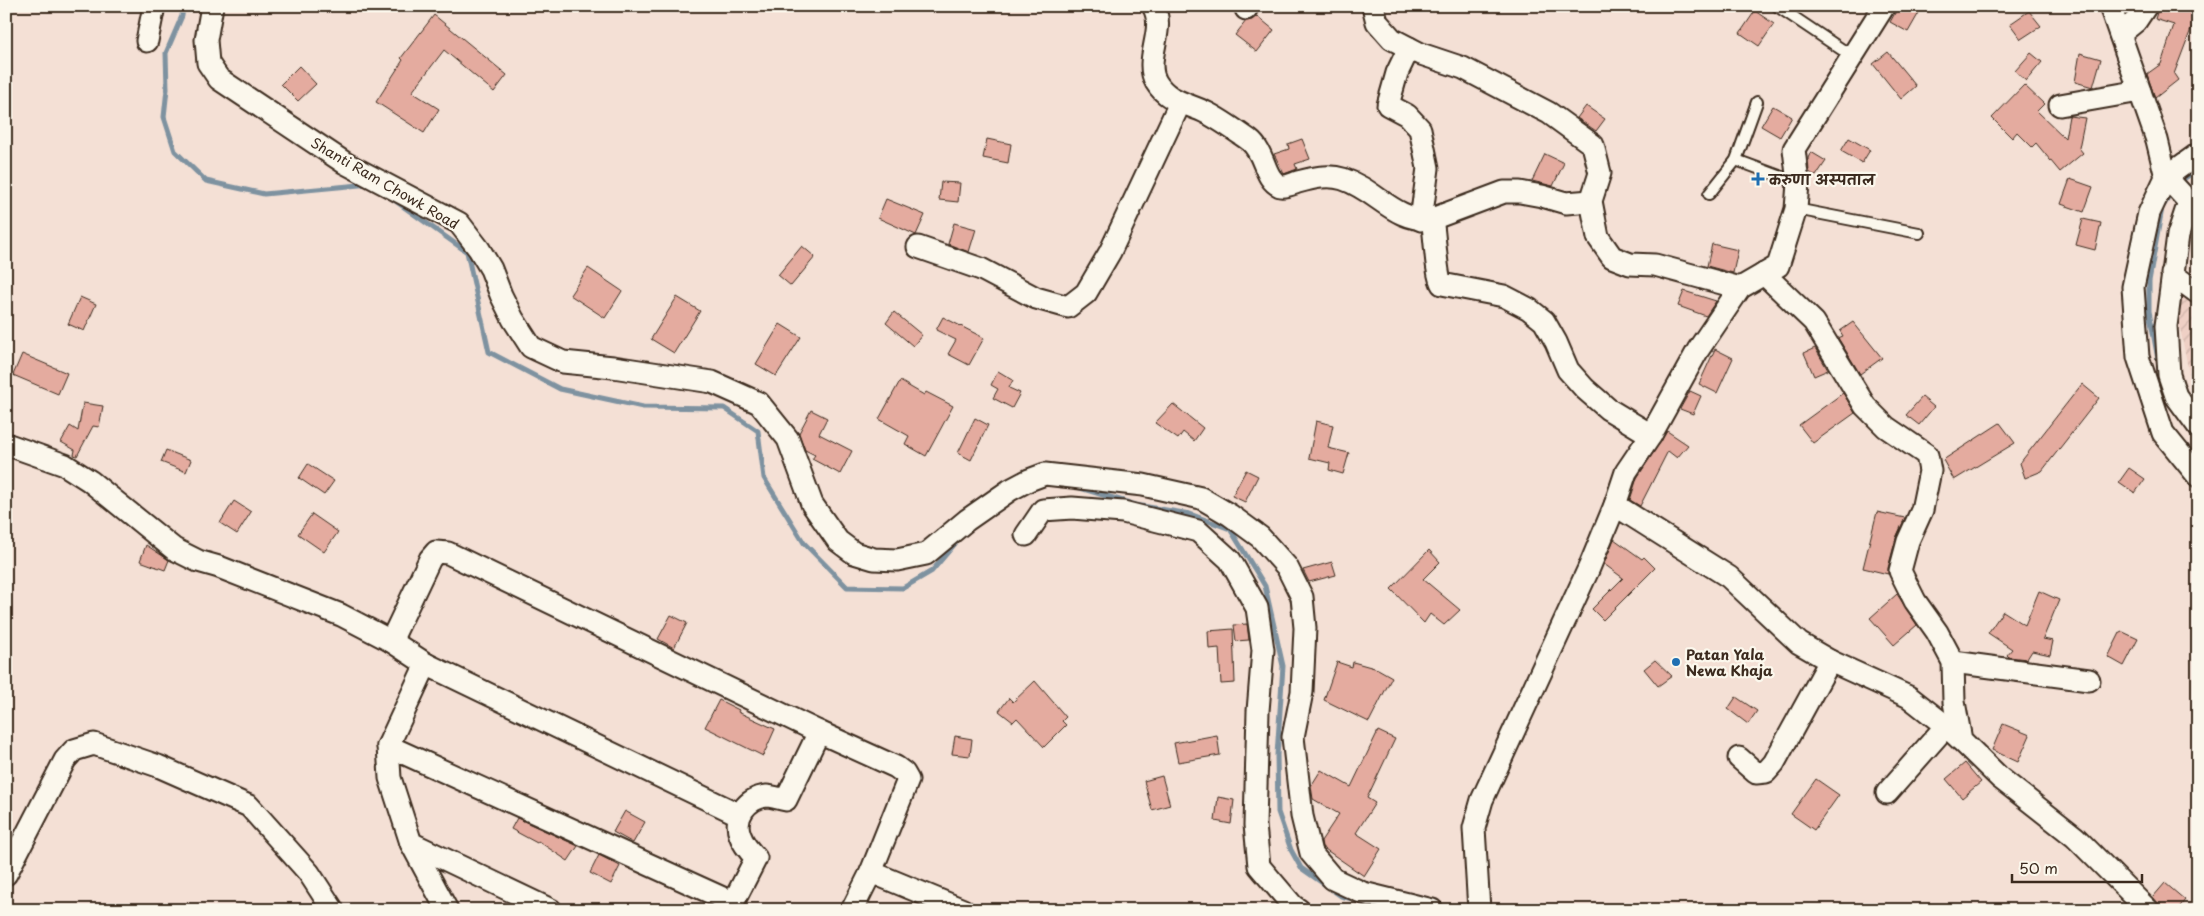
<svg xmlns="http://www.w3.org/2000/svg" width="2204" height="916" viewBox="0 0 2204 916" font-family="'Playpen Sans','Playpen Sans Deva',sans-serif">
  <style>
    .industrial { fill: url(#industrial-furrows) }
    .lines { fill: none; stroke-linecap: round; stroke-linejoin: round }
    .stream { stroke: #7e92a0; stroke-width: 5 }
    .building { fill: #e4ab9f; stroke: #3b2a1e }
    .service-casing { stroke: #3b2a1e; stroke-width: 14 }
    .minor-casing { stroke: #3b2a1e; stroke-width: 25 }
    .service { stroke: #fbf7ec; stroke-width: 10 }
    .minor { stroke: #fbf7ec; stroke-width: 21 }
    .poi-dot { fill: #1f6fb2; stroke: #fbf7ec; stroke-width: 2 }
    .labels { text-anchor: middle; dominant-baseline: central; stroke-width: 4.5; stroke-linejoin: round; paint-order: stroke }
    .poi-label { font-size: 14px; font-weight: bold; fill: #3b2a1e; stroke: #fbf7ec; text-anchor: start }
    .street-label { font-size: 14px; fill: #3b2a1e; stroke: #fbf7ec }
  </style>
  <defs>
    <pattern id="industrial-furrows" width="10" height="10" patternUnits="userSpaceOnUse" patternTransform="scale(1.25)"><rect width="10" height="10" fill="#efd0c5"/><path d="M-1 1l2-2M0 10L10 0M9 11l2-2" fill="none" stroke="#ceb3a9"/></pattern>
  </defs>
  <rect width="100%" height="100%" fill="#f4e0d5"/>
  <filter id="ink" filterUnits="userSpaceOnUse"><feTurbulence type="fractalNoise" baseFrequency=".02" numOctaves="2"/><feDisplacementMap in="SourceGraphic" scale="10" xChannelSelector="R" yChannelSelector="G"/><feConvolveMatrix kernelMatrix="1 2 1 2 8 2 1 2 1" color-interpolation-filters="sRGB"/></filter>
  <g filter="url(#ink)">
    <!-- industrial -->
    <polygon class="industrial" points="2173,293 2198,294 2198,374 2190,378"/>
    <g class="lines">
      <!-- stream -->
      <g class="stream">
        <polyline points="183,6 182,16 166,53 167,89 164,117 175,151 206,181 264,194 370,184"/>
        <polyline points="2178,183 2198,169"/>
        <polyline points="394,200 467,252 489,352 560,389 643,407 724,408 758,431 764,478 804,543 847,587 903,588 932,571 959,539"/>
        <polyline points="2158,359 2149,311 2149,281 2162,208 2172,192"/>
        <polyline points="2190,431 2198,442"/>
        <polyline points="1077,487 1136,505 1190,514 1230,529 1265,586 1283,666 1277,755 1278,812 1291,850 1301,868 1341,896 1356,900"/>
      </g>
    </g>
    <!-- building -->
    <g class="building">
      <polygon points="1899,6 1912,6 1920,11 1908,32 1890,22"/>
      <polygon points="2159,6 2198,6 2198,11 2174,74 2178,80 2155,98 2147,74 2161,64 2174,25 2155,19"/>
      <polygon points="1755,11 1774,24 1759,46 1740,33"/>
      <polygon points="2029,11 2041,26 2021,39 2010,24"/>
      <polygon points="434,15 507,75 494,92 444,50 412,92 439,109 424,133 376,102 403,60 401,58"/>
      <polygon points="1257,16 1274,30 1257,52 1235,35 1246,21 1252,20"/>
      <polygon points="1888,52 1916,86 1901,99 1873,64"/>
      <polygon points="2031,53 2042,62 2026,81 2015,71"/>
      <polygon points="2080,53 2101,59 2093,87 2075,82"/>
      <polygon points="299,66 316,84 298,101 281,84"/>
      <polygon points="2024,85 2044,104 2037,111 2065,138 2069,116 2085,118 2079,148 2083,153 2060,172 2036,143 2032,147 2017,132 2012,138 1992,118"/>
      <polygon points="1586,106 1605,119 1596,131 1577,118"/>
      <polygon points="1773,106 1792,117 1780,137 1761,126"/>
      <polygon points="1849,138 1870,150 1862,163 1841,151"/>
      <polygon points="987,139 1011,144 1008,163 983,158"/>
      <polygon points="1302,139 1310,159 1295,164 1297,169 1284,174 1274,154 1289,149 1288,144"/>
      <polygon points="1811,152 1826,161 1816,176 1809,172 1808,158"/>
      <polygon points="1545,154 1564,163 1553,186 1532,181"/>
      <polygon points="2070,179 2093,187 2084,212 2061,204"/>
      <polygon points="941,182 960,183 958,202 939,200"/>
      <polygon points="886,199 925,215 916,235 878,218"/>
      <polygon points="2083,219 2101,223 2095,250 2076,245"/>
      <polygon points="954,223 976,229 969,252 948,244"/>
      <polygon points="1712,244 1738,250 1733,273 1707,266"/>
      <polygon points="802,246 815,257 791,286 778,275"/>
      <polygon points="588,268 622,291 605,318 570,295"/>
      <polygon points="1684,291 1716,301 1706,316 1678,306"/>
      <polygon points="80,297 96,304 84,331 68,324"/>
      <polygon points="677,297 700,311 674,353 651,339"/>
      <polygon points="894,312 922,335 913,346 886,323"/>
      <polygon points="943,317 984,338 969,365 948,354 956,340 936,330"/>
      <polygon points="1853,322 1882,358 1860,374 1838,338 1843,336 1840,331"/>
      <polygon points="780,324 801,337 776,376 756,364"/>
      <polygon points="1815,348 1828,370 1814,376 1804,353"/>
      <polygon points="1715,349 1733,358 1717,393 1699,384"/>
      <polygon points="22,354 67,373 58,394 13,375"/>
      <polygon points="998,371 1013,380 1009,388 1020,393 1012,408 993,398 998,389 991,385"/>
      <polygon points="900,381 924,395 926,392 953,406 926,456 905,444 909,436 879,419"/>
      <polygon points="2082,384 2099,398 2042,471 2025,478 2020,463"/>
      <polygon points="1690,391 1701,396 1693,414 1680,409"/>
      <polygon points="1843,393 1855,413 1813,443 1799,425"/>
      <polygon points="1922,397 1934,407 1919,425 1906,415"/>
      <polygon points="83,403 103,406 99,427 93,426 77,456 74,455 75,450 61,442 70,426 78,431"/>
      <polygon points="1173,404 1203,428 1194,441 1183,432 1178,439 1155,423"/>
      <polygon points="811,410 827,418 819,434 852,451 840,474 812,459 815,455 805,450 799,433"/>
      <polygon points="975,418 988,425 971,460 958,453"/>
      <polygon points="1316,421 1333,425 1328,448 1349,453 1343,474 1329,470 1330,463 1309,458"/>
      <polygon points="2000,423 2015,443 1954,480 1943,460"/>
      <polygon points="1667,431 1688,445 1677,458 1668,451 1640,506 1630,500 1637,478"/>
      <polygon points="166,450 191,460 186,472 161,462"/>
      <polygon points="308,464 334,481 324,495 299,478"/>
      <polygon points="2129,468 2145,479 2135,493 2119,482"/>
      <polygon points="1246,470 1258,476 1245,502 1232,496"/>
      <polygon points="234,501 251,512 237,534 220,523"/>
      <polygon points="1877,512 1905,518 1896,538 1888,568 1888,574 1863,568"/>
      <polygon points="312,514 338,532 324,552 298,534"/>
      <polygon points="1614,539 1642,559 1644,557 1655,568 1603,620 1592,609 1623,578 1604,564"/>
      <polygon points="146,545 169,560 165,570 140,561"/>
      <polygon points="1429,550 1440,562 1423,579 1460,610 1444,625 1430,614 1424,623 1391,589"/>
      <polygon points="1332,562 1336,575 1309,582 1303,570"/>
      <polygon points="2039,591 2059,600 2043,639 2053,641 2050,655 2032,651 2027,659 2009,657 2007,655 2012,649 1988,633 2003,611 2025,625"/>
      <polygon points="1897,594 1917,625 1894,645 1870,618"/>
      <polygon points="671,615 687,623 674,648 658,639"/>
      <polygon points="1247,624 1249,640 1236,641 1234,625"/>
      <polygon points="1233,629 1235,683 1221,684 1219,648 1209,649 1208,631"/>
      <polygon points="2121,631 2138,639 2124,666 2108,657"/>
      <polygon points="1655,660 1672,676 1658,686 1644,669"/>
      <polygon points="1337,662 1352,667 1353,662 1378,669 1392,677 1369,722 1324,700"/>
      <polygon points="1035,681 1066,717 1062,721 1066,725 1044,747 1017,718 1013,722 999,711 1009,698 1013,702"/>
      <polygon points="1736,697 1757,711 1748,724 1728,709"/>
      <polygon points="719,700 739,710 738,712 775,729 763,756 705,727"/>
      <polygon points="2003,724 2030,735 2018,762 1992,750"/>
      <polygon points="1378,731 1395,739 1367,798 1375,803 1356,833 1381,849 1364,876 1322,847 1321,841 1339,814 1313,799 1311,786 1321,770 1351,787"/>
      <polygon points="1217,735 1220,755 1178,762 1174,743"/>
      <polygon points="955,736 972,739 970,756 952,754"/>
      <polygon points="1965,763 1981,782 1962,798 1946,779"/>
      <polygon points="1162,776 1170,805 1152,810 1144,781"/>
      <polygon points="1816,779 1839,795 1814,830 1791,814"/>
      <polygon points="1218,797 1234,800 1231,824 1215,821"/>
      <polygon points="625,811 645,822 633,843 613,832"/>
      <polygon points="517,818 578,846 568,861 538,841 537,843 511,829"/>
      <polygon points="599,855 620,866 611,884 590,873"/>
      <polygon points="2165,883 2185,900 2177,910 2164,910 2153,897"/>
    </g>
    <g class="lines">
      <!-- service casing -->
      <g class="service-casing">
        <g id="service">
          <polyline points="1777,6 1853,57"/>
          <polyline points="1736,160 1798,183"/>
          <polyline points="1709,194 1736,160 1757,102"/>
          <polyline points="1796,209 1919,233"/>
        </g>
      </g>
      <!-- minor casing -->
      <g class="minor-casing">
        <g id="minor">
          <polyline points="212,6 206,40 208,63 219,79 345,163 459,223 479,249 491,269 501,295 513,319 531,347 563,362 613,367 712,382 759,403 788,439 812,504 838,541 854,553 874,559 897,560 926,554 967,520 1010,490 1029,480 1045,474 1143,485 1201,498 1230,515 1260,537 1287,567 1302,597 1305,628 1302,692 1293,737 1302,816 1311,853 1333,879 1363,893 1432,910"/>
          <path d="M1153,6C1167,29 1143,59 1156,82C1168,102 1187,103 1207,113C1221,120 1236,131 1249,140C1266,153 1263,178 1280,186C1286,187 1292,184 1298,182C1313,178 1328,174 1343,179C1377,190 1394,222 1432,219C1435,233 1436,276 1442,284L1504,296L1529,309L1544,321L1556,342L1568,370L1585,389L1608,409L1651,435"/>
          <polyline points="1373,6 1377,22 1392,39 1421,54 1463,68 1549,113 1593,145 1600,173 1591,201 1598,237 1612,257 1630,264 1655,265 1740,288"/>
          <polyline points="2110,6 2157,140 2166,177 2189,202 2178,235 2166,326 2169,375 2176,396 2198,426"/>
          <polyline points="1246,9 1248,6"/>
          <polyline points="2120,34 2136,21 2146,6"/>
          <polyline points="147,41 154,6"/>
          <polyline points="1409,48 1397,73 1388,105 1407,115 1420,129 1428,168 1421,220"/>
          <polyline points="2060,105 2140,91"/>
          <polyline points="2198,154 2166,177 2149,213 2133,287 2138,357 2163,433 2198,476"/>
          <polyline points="1432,219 1504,192 1520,192 1542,196 1566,203 1591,201"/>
          <polyline points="918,247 981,269 1036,298 1068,307 1086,293 1110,252 1180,103"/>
          <polyline points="1764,274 1814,322 1865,406 1886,427 1927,455 1930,471 1922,510 1908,541 1900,571 1915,601 1937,632 1953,662 1954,702 1961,740 2000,778 2075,837 2148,910"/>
          <polyline points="2172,274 2198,293"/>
          <polyline points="6,444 65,465 90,481 174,549 198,561 219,567 341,615 391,641 426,664"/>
          <polyline points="1615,505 1729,577 1799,643 1830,661 1909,697 1946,726 1961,740"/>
          <polyline points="1026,535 1043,510 1072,508 1123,512 1198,531 1230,560 1257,608 1263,650 1258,711 1255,825 1259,866 1293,906 1299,910"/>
          <polyline points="391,641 430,559 436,552 448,553 819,732 896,767 904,773 908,780 871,872 852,910"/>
          <polyline points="1953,662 2089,680"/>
          <path d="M388,746L727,900L735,899L756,858C749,851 743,844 740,835C733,817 747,798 767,796C772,796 780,799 786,800L819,732"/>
          <polyline points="1739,758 1756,773 1766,772 1774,763 1830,661"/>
          <polyline points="1887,793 1946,726"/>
          <polyline points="411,843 447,910"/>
          <polyline points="871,872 963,910"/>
          <polyline points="6,874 65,760 74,750 94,744 158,766 249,806 309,873 333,910"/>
          <polyline points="551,910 411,843 390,778 388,746 426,664 740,815"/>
          <polyline points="1479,910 1474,828 1482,800 1589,568 1615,505 1626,472 1651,435 1698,350 1740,288 1778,266 1796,209 1798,183 1794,149 1884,6"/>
        </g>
      </g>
      <!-- service -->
      <use href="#service" class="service"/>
      <!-- minor -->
      <use href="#minor" class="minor"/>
    </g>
  </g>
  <!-- markers -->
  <g class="poi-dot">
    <path d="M1755.5 171.5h5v5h5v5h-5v5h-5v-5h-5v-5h5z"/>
    <circle cx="1676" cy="662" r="5"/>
  </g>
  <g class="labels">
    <!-- poi labels -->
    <g class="poi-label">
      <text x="1769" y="179">करुणा अस्पताल</text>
      <text x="1686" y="654">Patan Yala<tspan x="1686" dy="16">Newa Khaja</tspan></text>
    </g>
    <!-- street labels -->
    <g class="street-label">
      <text transform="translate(385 183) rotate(30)">Shanti Ram Chowk Road</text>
    </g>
  </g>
  <!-- margin -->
  <rect width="2204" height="916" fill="none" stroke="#fbf7ec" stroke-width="25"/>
  <rect x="12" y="12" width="2179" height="891" fill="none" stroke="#3b2a1e" stroke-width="2" filter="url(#ink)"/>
  <!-- scale -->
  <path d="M2012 874v8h130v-8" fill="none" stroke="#3b2a1e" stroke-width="2.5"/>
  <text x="2019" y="874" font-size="15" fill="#3b2a1e" stroke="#fbf7ec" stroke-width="4" paint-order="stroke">50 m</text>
</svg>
